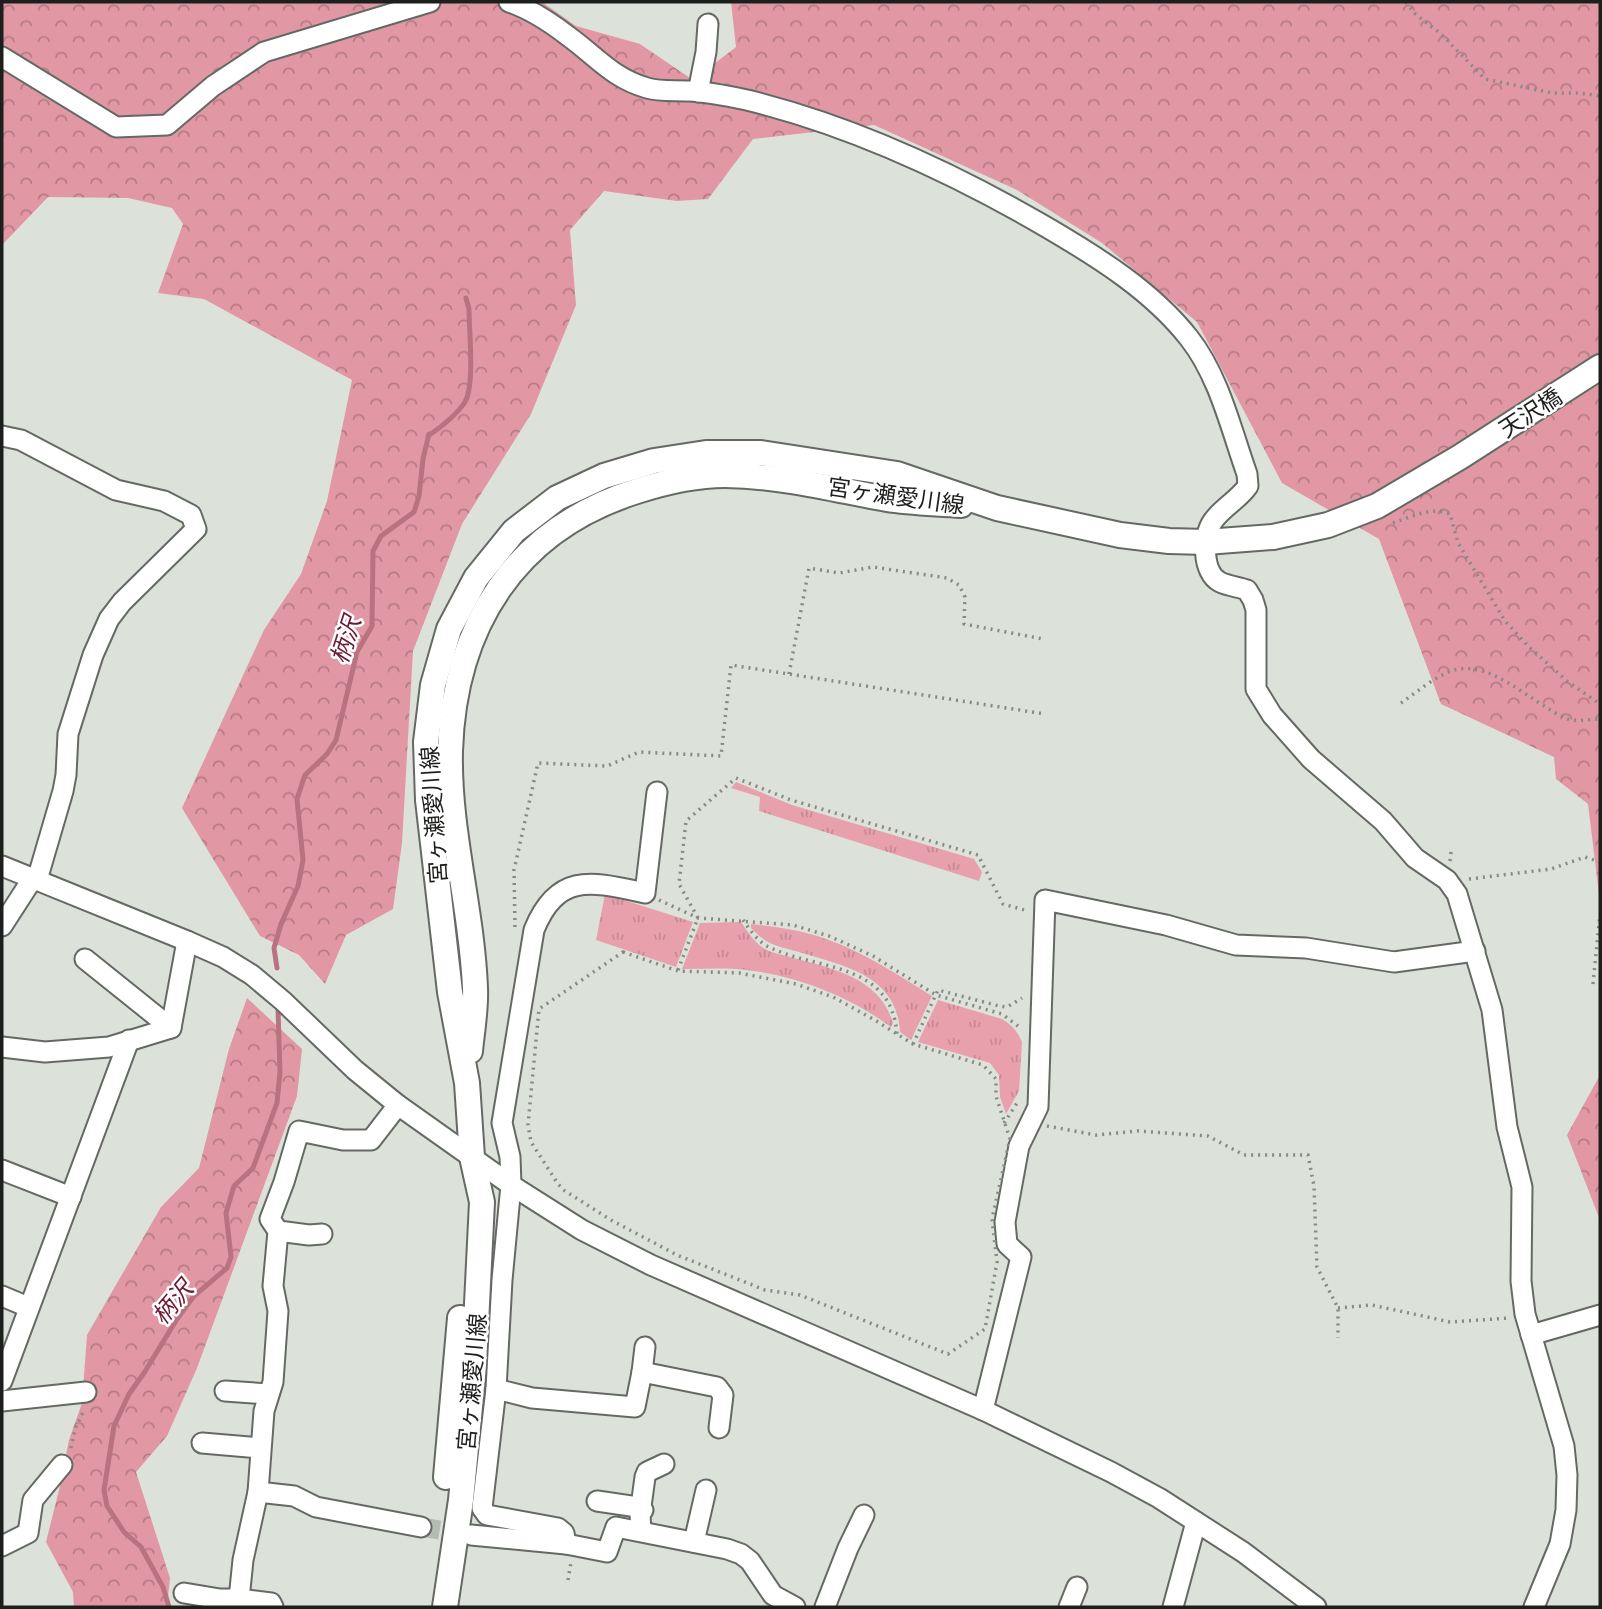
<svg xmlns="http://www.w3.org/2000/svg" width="1602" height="1609" viewBox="0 0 1602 1609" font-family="'IBM Plex Sans','Noto Sans JP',sans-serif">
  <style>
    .grass { fill: url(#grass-tufts) }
    .forest { fill: url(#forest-crowns) }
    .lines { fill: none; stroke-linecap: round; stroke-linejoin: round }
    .stream { stroke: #b97380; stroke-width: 5 }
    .minor-tunnel { stroke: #b6bbb4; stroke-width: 19; stroke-dasharray: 19 10; stroke-linecap: butt }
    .minor-casing { stroke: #646a63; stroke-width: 23 }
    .major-casing { stroke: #646a63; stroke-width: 28 }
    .path { stroke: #858a84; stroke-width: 3.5; stroke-dasharray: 2 5; stroke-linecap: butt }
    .minor { stroke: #fff; stroke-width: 19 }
    .major { stroke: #fff; stroke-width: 24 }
    .labels { text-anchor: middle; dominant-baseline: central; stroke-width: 5; stroke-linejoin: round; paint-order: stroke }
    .street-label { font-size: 23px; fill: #1d1f1c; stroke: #fff }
    .water-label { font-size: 24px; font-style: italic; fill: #6f1933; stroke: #fff }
  </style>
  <defs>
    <pattern id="grass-tufts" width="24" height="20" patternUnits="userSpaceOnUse" patternTransform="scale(1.75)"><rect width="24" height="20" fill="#e8a0ac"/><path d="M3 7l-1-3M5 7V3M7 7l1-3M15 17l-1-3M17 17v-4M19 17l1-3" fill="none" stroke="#c78993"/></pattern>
    <pattern id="forest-crowns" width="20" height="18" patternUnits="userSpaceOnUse" patternTransform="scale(1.75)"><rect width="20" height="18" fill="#e197a4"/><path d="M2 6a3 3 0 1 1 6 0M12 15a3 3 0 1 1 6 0" fill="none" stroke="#b67b85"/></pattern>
  </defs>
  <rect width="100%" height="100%" fill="#dce2da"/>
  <!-- grass -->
  <g class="grass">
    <polygon points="736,782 792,805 974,859 982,872 979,881 759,811 760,797 731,788"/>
    <polygon points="605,894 693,922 676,967 596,940"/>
    <path d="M741,922C748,932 756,945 767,950C775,954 785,955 794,958C834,969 880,978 893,1023L891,1027C848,995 790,973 736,969C718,968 700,969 682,969L700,923Z"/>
    <path d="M751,924C777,927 802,930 826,939C864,952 898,975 932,996L911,1040L900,1032C897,975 844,966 799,952C789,949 777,947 768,942C762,939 756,933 751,928Z"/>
    <path d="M938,1000L1002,1019C1012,1025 1018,1032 1022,1042L1019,1091L1006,1114L1000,1097L999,1075L990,1063L918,1042Z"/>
  </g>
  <!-- forest -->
  <g class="forest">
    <polygon points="2,2 542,2 576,26 640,44 693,80 736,47 731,2 1600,2 1600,902 1588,804 1556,779 1554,757 1441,704 1379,539 1282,483 1197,322 1102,243 1017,190 874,125 753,139 708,199 677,201 604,191 570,230 576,305 531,414 462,524 413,651 402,843 393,909 346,935 325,984 299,955 260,936 182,808 264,630 301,574 327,501 352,380 204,299 158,293 183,224 172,208 128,198 48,197 2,245"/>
    <polygon points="247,998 302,1049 297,1096 197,1368 167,1436 136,1472 170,1578 167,1607 74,1607 73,1592 46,1542 59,1490 69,1440 82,1403 87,1335 161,1207 199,1168 229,1049"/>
    <polygon points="1600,1075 1600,1220 1567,1135"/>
  </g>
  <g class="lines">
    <!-- stream -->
    <g class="stream">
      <path d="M277,968L274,948L281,924L298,886L303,860L297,799L305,775L327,754L336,740L357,652L372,626L373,551L381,536L414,512L419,496L423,459L429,434L428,436C441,427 456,416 465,402C475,384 469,332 469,309L466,298"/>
      <polyline points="169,1607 163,1587 141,1547 124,1532 107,1506 104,1490 114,1426 129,1394 144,1373 177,1319 194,1296 227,1268 231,1257 226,1213 234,1186 253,1168 277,1103 280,1072 278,1009"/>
    </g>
    <!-- minor-tunnel -->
    <polyline class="minor-tunnel" points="421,1527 470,1535"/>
    <!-- minor casing -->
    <g class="minor-casing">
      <g id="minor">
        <path d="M509,2C530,9 550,22 568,36C596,56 612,78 647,88C660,92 676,90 689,91C708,92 728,96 747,100C853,126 954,173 1048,228C1099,258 1152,291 1189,338C1219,376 1231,429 1247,474L1248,486C1238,500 1223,507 1213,521C1202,536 1202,573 1220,582C1228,586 1239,587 1247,590L1253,600L1256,610V689L1272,715L1311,759L1383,821L1415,858L1447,880L1457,894L1492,1010L1507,1127L1522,1187L1521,1281L1525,1314L1564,1446L1567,1475L1566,1510L1560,1544L1534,1607"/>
        <polyline points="2,57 116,127 167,125 213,86 264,52 430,2"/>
        <polyline points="698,92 706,52 708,24"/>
        <polyline points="2,436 21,440 116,490 164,501 191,515 196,529 122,602 109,619 93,655 68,734 66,775 63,791 37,880"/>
        <polyline points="2,866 187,941 223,957 252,975 283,1001 355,1070 398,1105 511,1185 582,1230 651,1265 983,1410 1111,1472 1159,1498 1243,1552 1316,1607"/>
        <polyline points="2,926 33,878"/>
        <polyline points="85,959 171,1028"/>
        <polyline points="2,1047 45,1052 109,1047 171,1028 187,941"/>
        <polyline points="2,1170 71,1197"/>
        <polyline points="278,1231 309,1235 322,1234"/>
        <polyline points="2,1296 28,1307"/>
        <polyline points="1531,1335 1600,1315"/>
        <polyline points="642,1372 645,1347"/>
        <polyline points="2,1381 129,1040"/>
        <polyline points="496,1389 532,1398 635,1407 642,1372 717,1387 723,1395 719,1428"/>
        <polyline points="225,1391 269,1394"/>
        <polyline points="2,1401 86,1392"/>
        <polyline points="983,1410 1021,1257 1007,1244 1005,1222 1019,1146 1038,1107 1045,900 1166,925 1236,945 1306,948 1394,962 1475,951"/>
        <polyline points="202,1443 260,1448"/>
        <polyline points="258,1492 264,1411 273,1382 278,1311 273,1286 278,1231 270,1219 284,1182 299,1131 343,1140 371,1140 398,1105"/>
        <polyline points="597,1501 638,1507 643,1510"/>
        <polyline points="641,1531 640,1514 645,1477 647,1472 664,1464"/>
        <polyline points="471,1535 566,1544 607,1552 616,1527 727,1549 741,1554 750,1561 773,1595 795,1607"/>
        <polyline points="694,1542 706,1490"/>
        <path d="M566,1544L564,1533L558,1528L487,1515L482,1508L496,1389L502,1280L511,1185L510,1157L502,1123L534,930C558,871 593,882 645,893L657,792"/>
        <polyline points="2,1546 28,1533 33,1500 62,1465"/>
        <polyline points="184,1593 220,1599 239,1599"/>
        <polyline points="273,1607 271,1603 239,1599 243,1560 258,1492 294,1496 316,1507 421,1527"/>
        <polyline points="825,1607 848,1548 864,1515"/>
        <polyline points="1069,1607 1077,1587"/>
        <polyline points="1173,1607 1196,1522"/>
      </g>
    </g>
    <!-- major casing -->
    <g class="major-casing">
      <g id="major">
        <path d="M470,1051C472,1030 476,1009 475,988C472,909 448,830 450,751C454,626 515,529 637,491C665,482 696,475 725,475C782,476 832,489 887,499C911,503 937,503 961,505"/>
        <polyline points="446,1477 460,1318"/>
        <polyline points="445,1607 461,1500 474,1365 482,1202 472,1157 467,1083 450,992 428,800 426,742 433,685 449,629 476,578 514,531 557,498 604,476 654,461 706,453 761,453 897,474 997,508 1120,535 1169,541 1206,542 1273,537 1328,525 1377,506 1460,457 1600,367"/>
      </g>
    </g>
    <!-- path -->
    <g class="path">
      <polyline points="1406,2 1414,13 1441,34 1485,79 1552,93 1579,93 1600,96"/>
      <path d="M1393,523C1411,517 1432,506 1450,514L1458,543L1505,621L1529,647L1567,681L1600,704"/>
      <polyline points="789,674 809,568 839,573 873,567 947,578 959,585 965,597 964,624 1043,639"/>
      <path d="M1401,703C1417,692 1433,678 1451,671C1490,657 1533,705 1568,719C1577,722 1591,719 1600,719"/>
      <polyline points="1450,861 1451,852"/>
      <polyline points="1469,879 1551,869 1585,857 1600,862"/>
      <polyline points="659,900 698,918 793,925 829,936 873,956 936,995 1002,1014 1022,1029"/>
      <path d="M743,920C750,930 758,942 769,947C817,971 892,961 897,1035"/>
      <polyline points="515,927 514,870 538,763 607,766 639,752 721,756 731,665 1045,714"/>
      <polygon points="623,952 678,971 739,973 796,984 833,997 873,1019 913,1044 983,1065 996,1079 996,1096 1010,1139 992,1219 997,1262 985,1329 948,1354 800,1295 765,1290 677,1255 611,1220 565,1191 558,1184 531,1142 528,1125 539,1009"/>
      <polyline points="678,970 698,918 679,884 686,821 736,778 791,800 978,855 1003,904 1028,911"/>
      <polyline points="1593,984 1600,914"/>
      <polyline points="913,1044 938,990 999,1006 1007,1007 1022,998"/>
      <polyline points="1004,1123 1019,1100"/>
      <polyline points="1047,1126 1096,1135 1138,1131 1208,1136 1244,1155 1308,1155 1314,1186 1317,1267 1338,1308 1338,1338"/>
      <polyline points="1338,1308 1372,1305 1450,1322 1509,1318"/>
      <polyline points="71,1448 75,1429 84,1410"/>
      <polyline points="568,1580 571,1562"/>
    </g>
    <!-- minor -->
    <use href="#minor" class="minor"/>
    <!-- major -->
    <use href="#major" class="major"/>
  </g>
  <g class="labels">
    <!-- street labels -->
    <g class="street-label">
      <text transform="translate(1530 412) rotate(-33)">天沢橋</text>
      <text transform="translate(896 495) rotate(8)">宮ヶ瀬愛川線</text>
      <text transform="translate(433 815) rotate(-94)">宮ヶ瀬愛川線</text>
      <text transform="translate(471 1382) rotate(-85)">宮ヶ瀬愛川線</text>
    </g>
    <!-- water labels -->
    <g class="water-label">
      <text transform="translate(345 640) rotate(-72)">柄沢</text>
      <text transform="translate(172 1302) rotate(-50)">柄沢</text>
    </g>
  </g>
  <!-- border -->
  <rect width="1602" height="1609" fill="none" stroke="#1d1f1c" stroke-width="7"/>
</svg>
